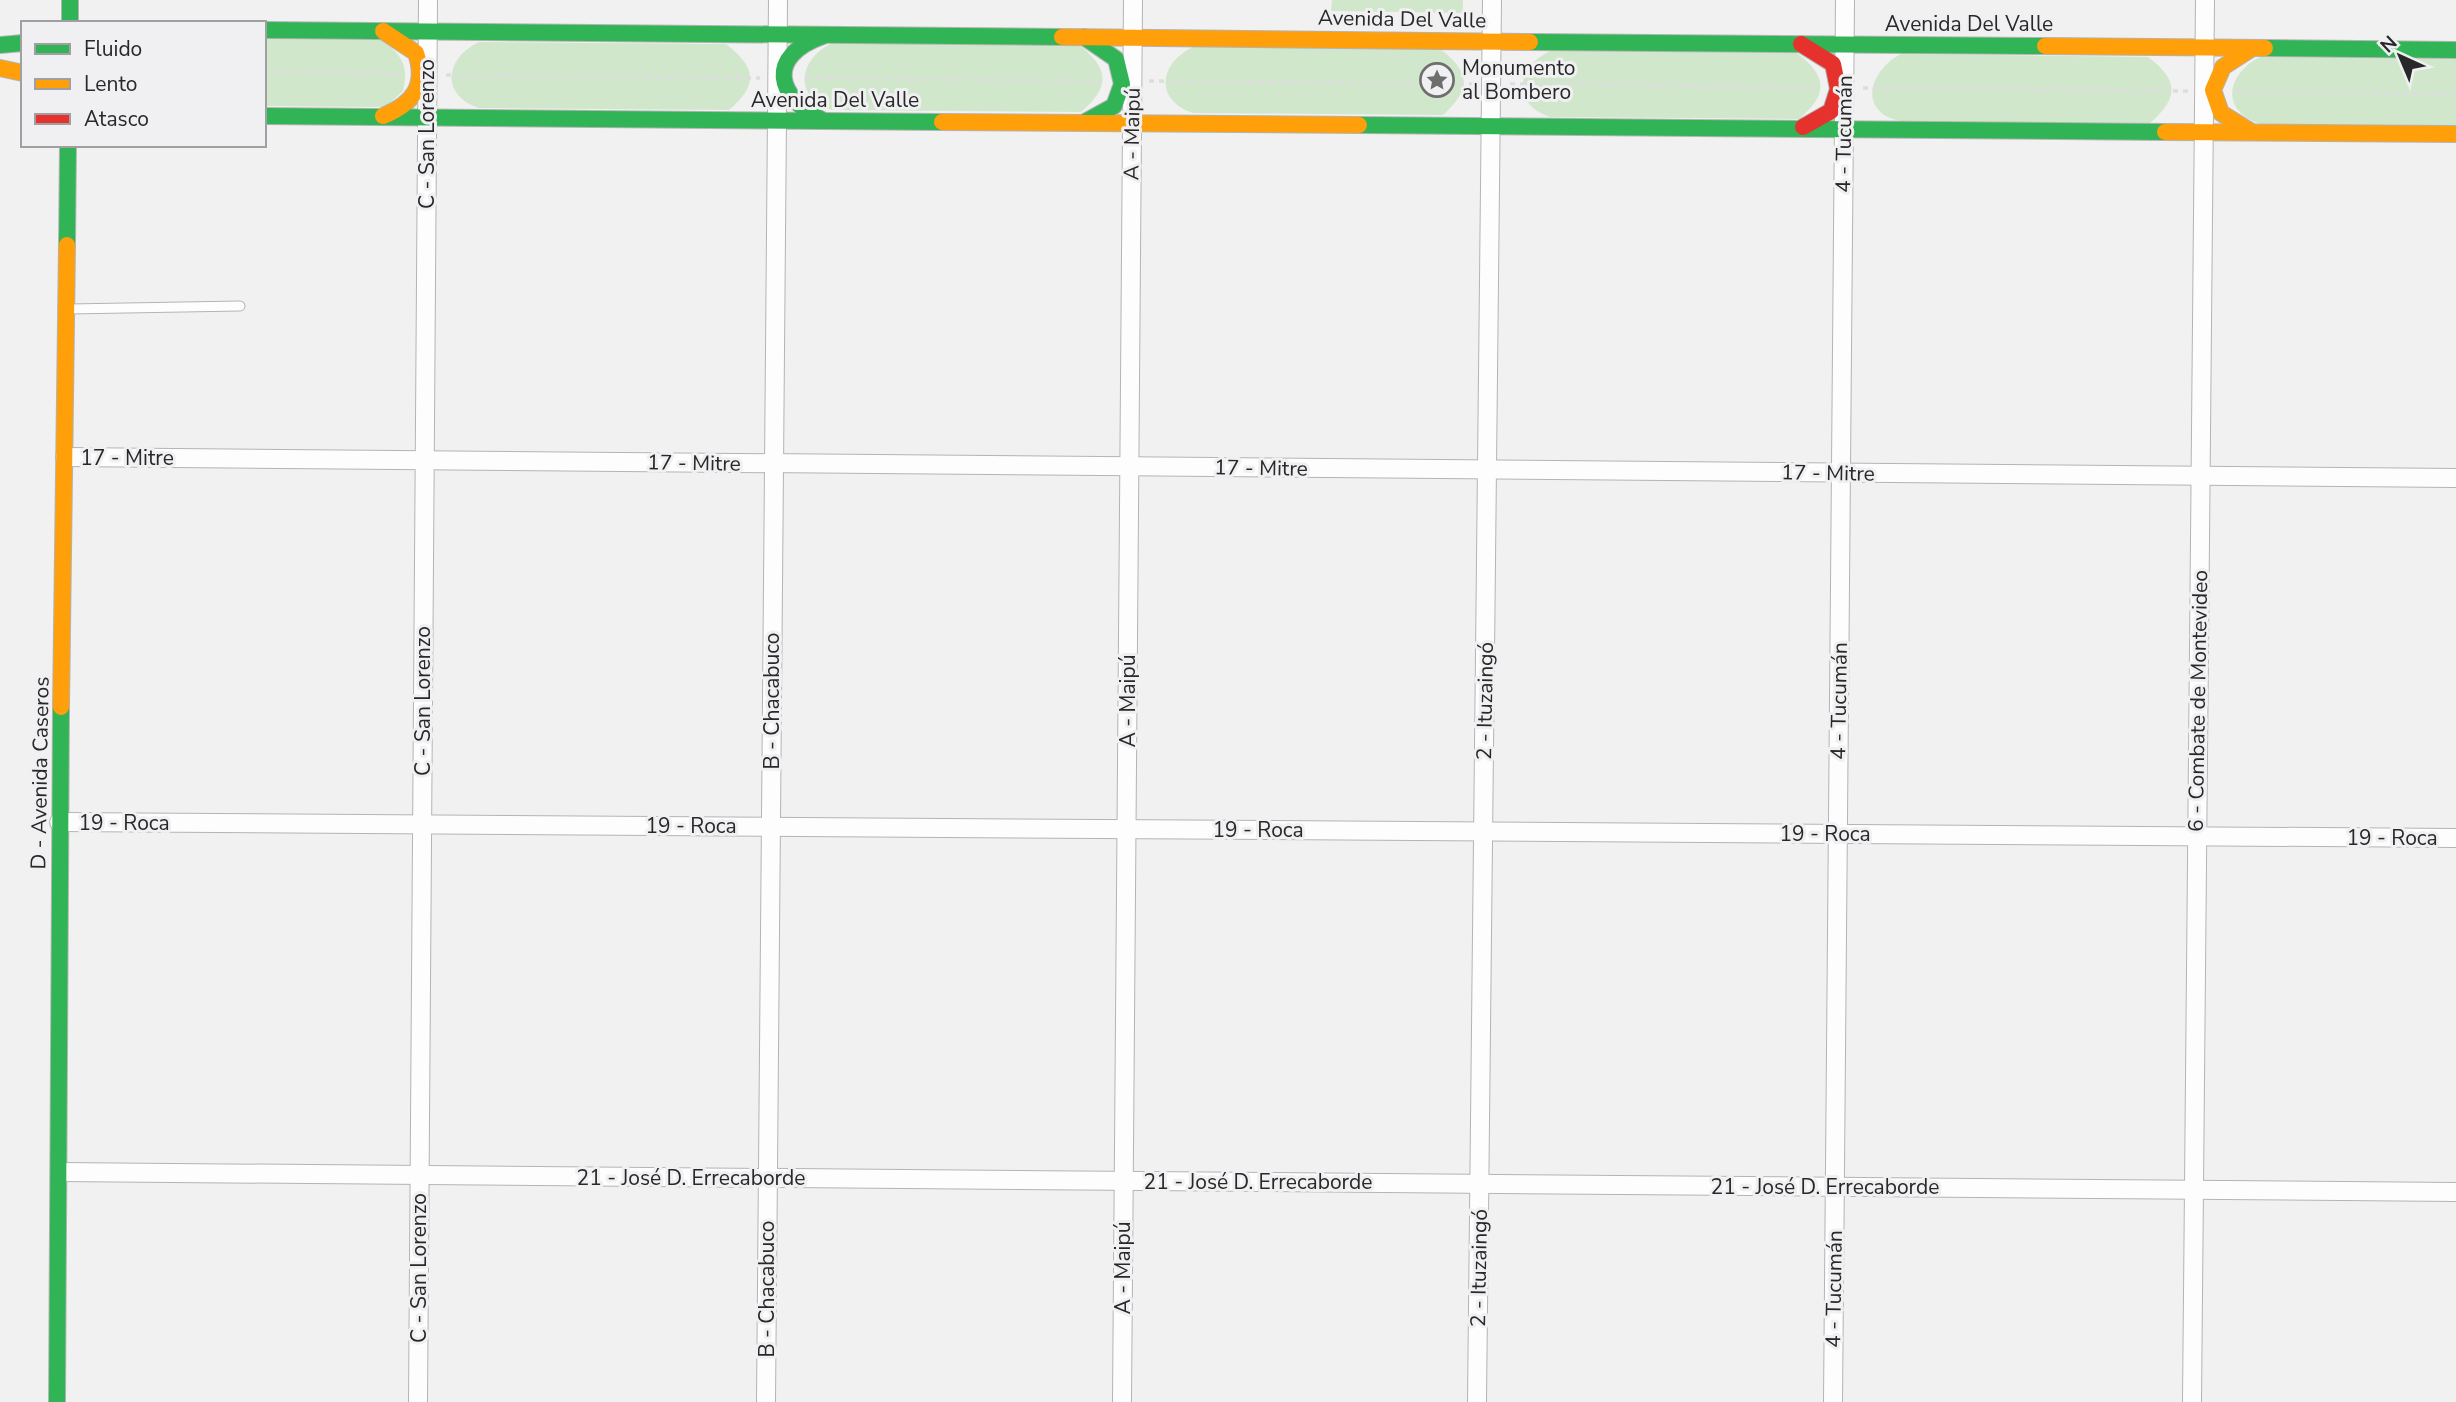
<svg xmlns="http://www.w3.org/2000/svg" width="2456" height="1402" viewBox="0 0 2456 1402" font-family="'Nunito Sans',sans-serif">
  <style>
    .green { fill: #d1e7cc }
    .lines { fill: none; stroke-linecap: round; stroke-linejoin: round }
    .lane-casing { stroke: #b4b4b4; stroke-width: 11 }
    .street-casing { stroke: #b4b4b4; stroke-width: 20 }
    .fast-casing { stroke: #b4b4b4; stroke-width: 18 }
    .slow-casing { stroke: #b4b4b4; stroke-width: 18 }
    .jam-casing { stroke: #b4b4b4; stroke-width: 18 }
    .path { stroke: #ddd; stroke-width: 3.5; stroke-dasharray: 5 5; stroke-linecap: butt }
    .lane { stroke: #fdfdfd; stroke-width: 9 }
    .street { stroke: #fdfdfd; stroke-width: 18 }
    .fast { stroke: #30b455; stroke-width: 16 }
    .slow { stroke: #ff9f0a; stroke-width: 16 }
    .jam { stroke: #e5322d; stroke-width: 16 }
    .labels { text-anchor: middle; dominant-baseline: central; stroke-width: 6; stroke-linejoin: round; paint-order: stroke }
    .street-label { font-size: 21px; fill: #282829; stroke: #f0f0f2 }
    .poi-label { font-size: 21px; fill: #282829; stroke: #f0f0f2; text-anchor: start }
  </style>
  <rect width="100%" height="100%" fill="#f1f1f1"/>
  <!-- green -->
  <g class="green">
    <polygon points="1332,0 1463,0 1463,13 1331,11"/>
    <path d="M264,39L382,40C402,55 409,66 403,91L385,107L264,106Z"/>
    <path d="M479,42L726,44C757,68 758,85 729,110L479,108C440,95 445,58 479,42Z"/>
    <path d="M832,43L1079,45C1110,69 1110,87 1081,112L832,110C793,97 798,60 832,43Z"/>
    <path d="M1193,47L1440,49C1471,72 1471,90 1443,115L1193,113C1154,100 1159,63 1193,47Z"/>
    <path d="M1550,51L1797,53C1828,77 1828,94 1799,119L1550,117C1511,104 1516,67 1550,51Z"/>
    <path d="M1901,54L2148,57C2179,80 2179,98 2150,123L1901,121C1896,120 1888,118 1884,115C1858,96 1880,64 1901,54Z"/>
    <path d="M2260,57L2456,59V125L2260,124C2220,111 2226,74 2260,57Z"/>
  </g>
  <g class="lines">
    <!-- lane casing -->
    <g class="lane-casing">
      <polyline id="lane" points="69,309 240,306"/>
    </g>
    <!-- street casing -->
    <g class="street-casing">
      <g id="street">
        <polyline points="65,457 2456,478"/>
        <polyline points="59,822 2456,838"/>
        <polyline points="60,1172 2456,1192"/>
        <polyline points="418,1402 428,0"/>
        <polyline points="766,1402 778,0"/>
        <polyline points="1122,1402 1133,0"/>
        <polyline points="1477,1402 1492,0"/>
        <polyline points="1833,1402 1845,0"/>
        <polyline points="2192,1402 2205,0"/>
      </g>
    </g>
    <!-- fast casing -->
    <g class="fast-casing">
      <g id="fast">
        <polyline points="70,0 70,23"/>
        <polyline points="264,30 1062,37"/>
        <path d="M823,36C766,56 775,97 824,121"/>
        <polyline points="1084,37 1116,59 1122,84 1114,106 1085,122"/>
        <polyline points="1530,42 2045,46"/>
        <polyline points="0,45 23,43"/>
        <polyline points="2265,48 2456,50"/>
        <polyline points="264,116 942,122"/>
        <polyline points="1359,125 2165,132"/>
        <polyline points="67,245 68,145"/>
        <polyline points="57,1402 61,707"/>
      </g>
    </g>
    <!-- slow casing -->
    <g class="slow-casing">
      <g id="slow">
        <path d="M383,31L416,53C427,86 413,104 383,116"/>
        <polyline points="1062,37 1530,42"/>
        <polyline points="2045,46 2265,48"/>
        <polyline points="0,68 23,73"/>
        <polyline points="942,122 1359,125"/>
        <polyline points="2250,131 2221,113 2213,90 2223,67 2251,49"/>
        <polyline points="2165,132 2456,134"/>
        <polyline points="61,707 67,245"/>
      </g>
    </g>
    <!-- jam casing -->
    <g class="jam-casing">
      <polyline id="jam" points="1801,44 1833,64 1838,89 1831,111 1803,127"/>
    </g>
    <!-- path -->
    <g class="path">
      <polyline points="264,73 399,74"/>
      <polyline points="446,75 760,78"/>
      <polyline points="806,78 1099,81"/>
      <polyline points="1149,81 1474,84"/>
      <polyline points="1510,84 1817,87"/>
      <polyline points="1863,88 2188,91"/>
      <polyline points="2234,91 2456,94"/>
    </g>
    <!-- lane -->
    <use href="#lane" class="lane"/>
    <!-- street -->
    <use href="#street" class="street"/>
    <!-- fast -->
    <use href="#fast" class="fast"/>
    <!-- slow -->
    <use href="#slow" class="slow"/>
    <!-- jam -->
    <use href="#jam" class="jam"/>
  </g>
  <!-- icons -->
  <defs>
    <g id="sight-ring" transform="scale(1.75)"><circle r="9.5" fill="#f0f0f2" stroke="#6e6e6f" stroke-width="1.5"/><path d="M0-6L1.8-2.2L6-1.7L2.9 1.2L3.7 5.4L0 3.3L-3.7 5.4L-2.9 1.2L-6-1.7L-1.8-2.2Z" fill="#6e6e6f"/></g>
  </defs>
  <g fill-rule="evenodd">
    <use href="#sight-ring" x="1437" y="80"/>
  </g>
  <g class="labels">
    <!-- street labels -->
    <g class="street-label">
      <text transform="translate(1402 19) rotate(1)">Avenida Del Valle</text>
      <text x="1969" y="24">Avenida Del Valle</text>
      <text x="835" y="100">Avenida Del Valle</text>
      <text transform="translate(427 134) rotate(-90)">C - San Lorenzo</text>
      <text transform="translate(1132 134) rotate(-89)">A - Maipú</text>
      <text transform="translate(1844 134) rotate(-89)">4 - Tucumán</text>
      <text x="127" y="458">17 - Mitre</text>
      <text transform="translate(694 463) rotate(1)">17 - Mitre</text>
      <text transform="translate(1261 468) rotate(1)">17 - Mitre</text>
      <text transform="translate(1828 473) rotate(1)">17 - Mitre</text>
      <text transform="translate(423 701) rotate(-90)">C - San Lorenzo</text>
      <text transform="translate(772 701) rotate(-90)">B - Chacabuco</text>
      <text transform="translate(1128 701) rotate(-90)">A - Maipú</text>
      <text transform="translate(1485 701) rotate(-89)">2 - Ituzaingó</text>
      <text transform="translate(1839 701) rotate(-89)">4 - Tucumán</text>
      <text transform="translate(2198 701) rotate(-89)">6 - Combate de Montevideo</text>
      <text transform="translate(40 773) rotate(-89)">D - Avenida Caseros</text>
      <text x="124" y="823">19 - Roca</text>
      <text x="691" y="826">19 - Roca</text>
      <text x="1258" y="830">19 - Roca</text>
      <text x="1825" y="834">19 - Roca</text>
      <text x="2392" y="838">19 - Roca</text>
      <text x="691" y="1178">21 - José D. Errecaborde</text>
      <text x="1258" y="1182">21 - José D. Errecaborde</text>
      <text x="1825" y="1187">21 - José D. Errecaborde</text>
      <text transform="translate(419 1268) rotate(-90)">C - San Lorenzo</text>
      <text transform="translate(1123 1268) rotate(-90)">A - Maipú</text>
      <text transform="translate(1479 1268) rotate(-89)">2 - Ituzaingó</text>
      <text transform="translate(767 1289) rotate(-90)">B - Chacabuco</text>
      <text transform="translate(1834 1289) rotate(-89)">4 - Tucumán</text>
    </g>
    <!-- poi labels -->
    <g class="poi-label">
      <text x="1462" y="68">Monumento<tspan x="1462" dy="24">al Bombero</tspan></text>
    </g>
  </g>
  <!-- legend -->
  <rect x="21" y="21" width="245" height="126" fill="#f0f0f2" stroke="#a0a0a2" stroke-width="2"/>
  <rect x="35" y="44" width="35" height="10" fill="#30b455" stroke="#a0a0a2" stroke-width="2"/>
  <text x="84" y="56" font-size="21" fill="#282829">Fluido</text>
  <rect x="35" y="79" width="35" height="10" fill="#ff9f0a" stroke="#a0a0a2" stroke-width="2"/>
  <text x="84" y="91" font-size="21" fill="#282829">Lento</text>
  <rect x="35" y="114" width="35" height="10" fill="#e5322d" stroke="#a0a0a2" stroke-width="2"/>
  <text x="84" y="126" font-size="21" fill="#282829">Atasco</text>
  <!-- north arrow -->
  <g transform="translate(2400 56) rotate(316)" stroke="#f0f0f2" stroke-width="5" paint-order="stroke">
  <path d="M0-5L12 26L0 18L-12 26Z" fill="#282829"/>
  <text y="-10" font-size="19" font-weight="bold" text-anchor="middle" fill="#282829">N</text>
  </g>
</svg>
